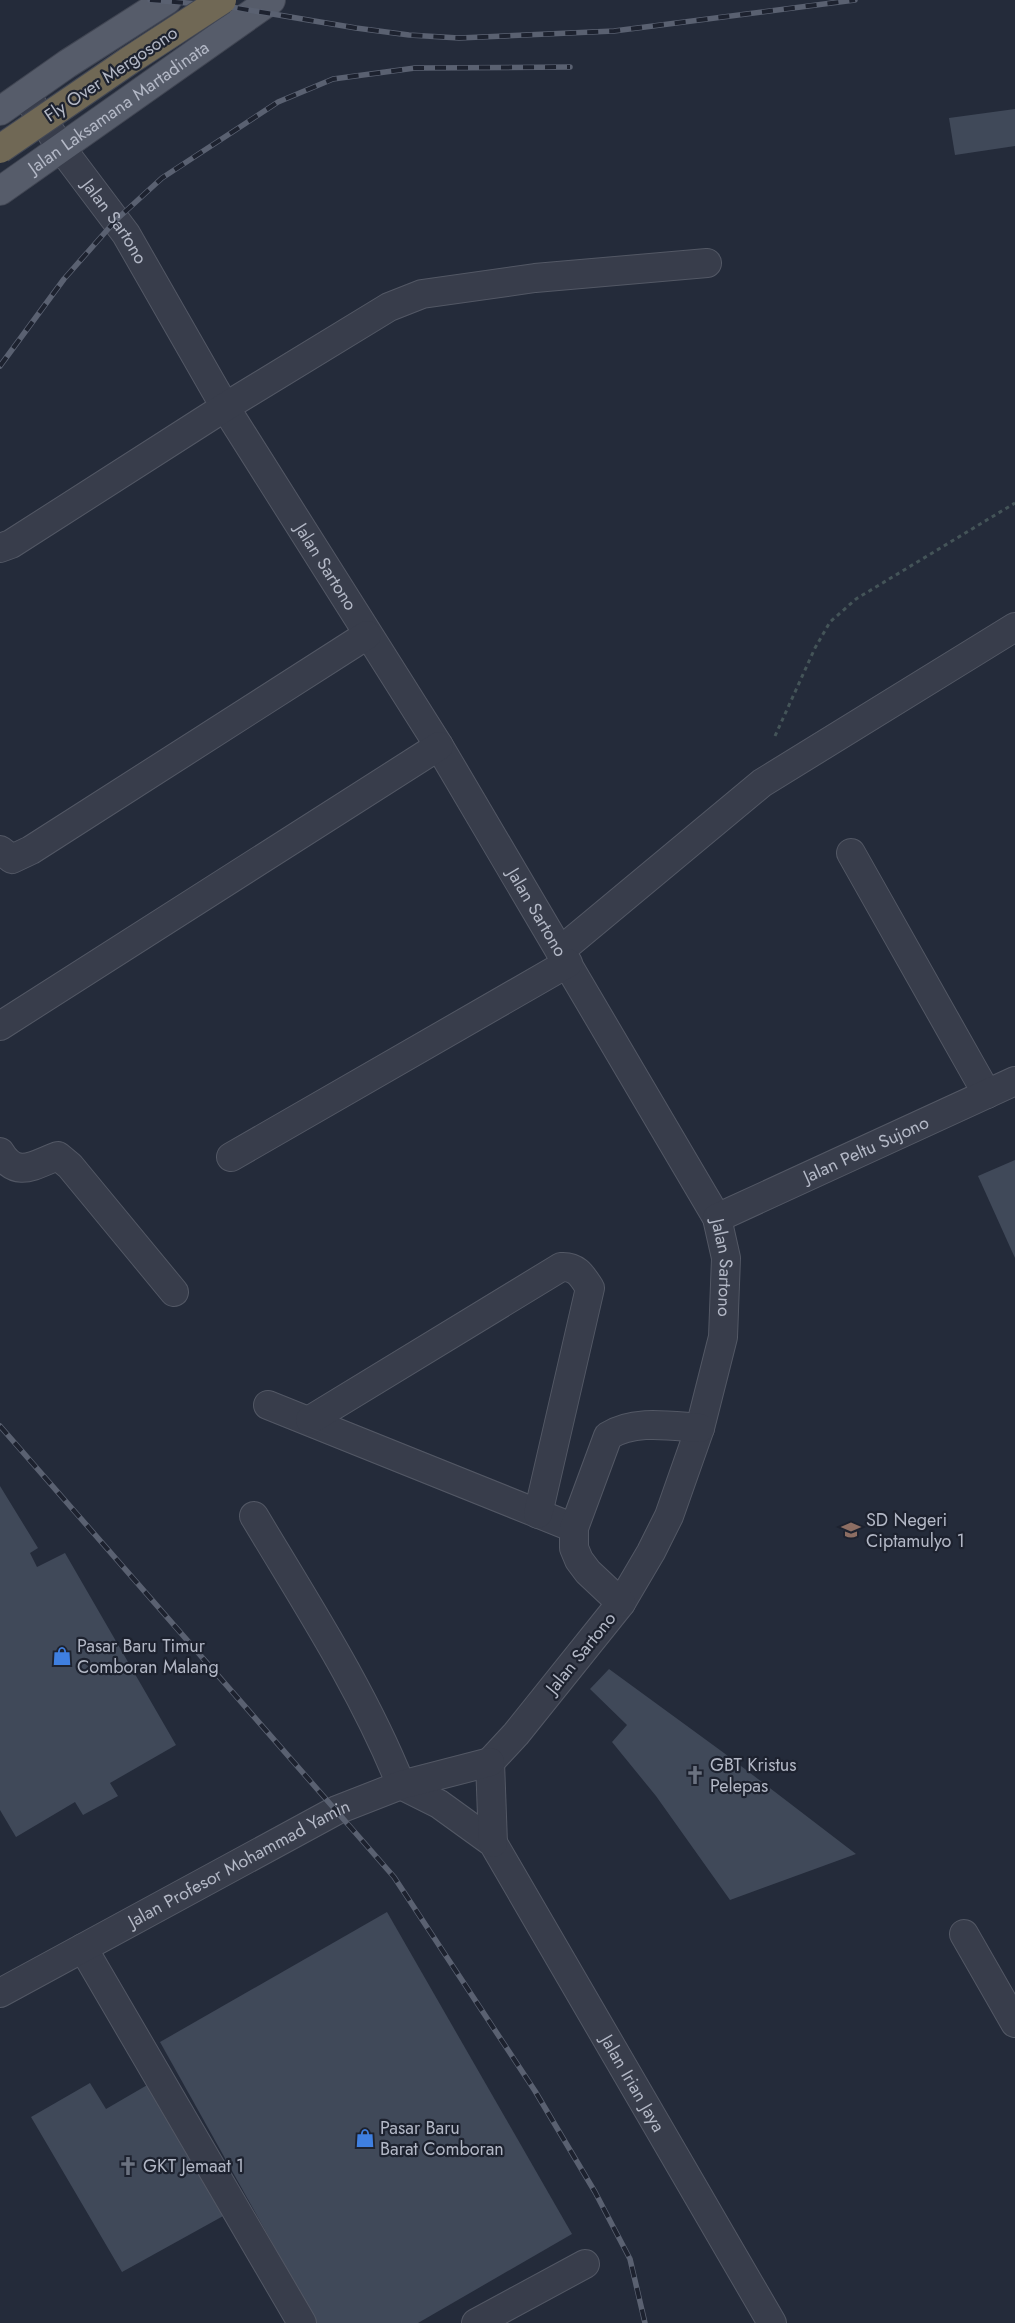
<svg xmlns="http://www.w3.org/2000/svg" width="1015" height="2323" viewBox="0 0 1015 2323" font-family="Jost,sans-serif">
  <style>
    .building { fill: #404959 }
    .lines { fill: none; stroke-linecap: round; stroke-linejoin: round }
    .minor-casing { stroke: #535865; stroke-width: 30 }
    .major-casing { stroke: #414653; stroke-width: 30 }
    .path { stroke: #445458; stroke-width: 3; stroke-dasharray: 4 4; stroke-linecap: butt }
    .minor { stroke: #383d4b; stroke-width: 28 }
    .major { stroke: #565c6a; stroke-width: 28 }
    .rail-casing { stroke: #5a6171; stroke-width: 5.5 }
    .rail { stroke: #1d222f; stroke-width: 4; stroke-dasharray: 11; stroke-linecap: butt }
    .highway-bridge-casing { stroke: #434855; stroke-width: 30; stroke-linecap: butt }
    .highway-bridge { stroke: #706855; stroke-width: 28 }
    .labels { text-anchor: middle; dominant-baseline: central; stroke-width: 4.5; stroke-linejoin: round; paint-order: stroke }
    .street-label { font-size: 18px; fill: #b3b8c6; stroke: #1d222f }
    .poi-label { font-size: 18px; fill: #b3b8c6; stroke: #1d222f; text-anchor: start }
  </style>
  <rect width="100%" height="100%" fill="#242b3a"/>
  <!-- building -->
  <g class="building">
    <polygon points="1015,109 1015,146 955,155 949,118"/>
    <polygon points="1015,1160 1015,1258 978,1176"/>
    <polygon points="0,1486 38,1548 30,1553 37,1567 65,1553 176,1745 110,1783 118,1796 83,1815 75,1802 16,1837 0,1810"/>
    <polygon points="609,1669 724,1753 856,1854 730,1900 656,1796 612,1742 627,1725 590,1689"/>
    <polygon points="387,1912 572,2234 418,2323 317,2323 160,2042"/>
    <polygon points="90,2083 106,2109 149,2084 225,2215 122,2272 31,2117"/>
  </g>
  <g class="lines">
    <!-- minor casing -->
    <g class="minor-casing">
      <g id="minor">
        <path id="s1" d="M25,94L62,149L126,234L225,407L439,746L717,1218L726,1258L723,1337L700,1428L669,1516L651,1552L621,1603L516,1734L490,1762"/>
        <polyline points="0,548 11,544 225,407 389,307 422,294 535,278 707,263"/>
        <polyline points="0,850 12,859 31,850 367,635"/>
        <polyline points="851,853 987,1094"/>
        <polyline points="560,951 762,783 1015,627"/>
        <polyline points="0,1026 439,746"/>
        <path d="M0,1152C17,1180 35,1164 58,1156L70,1166L174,1292"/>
        <polyline points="231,1157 568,963"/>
        <path id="s2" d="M717,1218L1015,1081"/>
        <polyline points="268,1405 574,1528"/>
        <path d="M310,1420L561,1267C577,1266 582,1276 590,1288L538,1514"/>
        <path id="s3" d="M254,1516C306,1603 363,1690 401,1785L439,1804L493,1843L772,2323"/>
        <path d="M621,1603L588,1572L579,1560L574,1548V1528L608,1436C634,1419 671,1426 700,1428"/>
        <polyline points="490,1762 493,1843"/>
        <polyline points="964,1934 1015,2023"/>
        <polyline points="83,1948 302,2323"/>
        <path id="s4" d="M0,1993L337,1810L401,1785L490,1762"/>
        <polyline points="476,2323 585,2264"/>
      </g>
    </g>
    <!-- major casing -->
    <g class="major-casing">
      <g id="major">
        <polyline points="0,111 67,64 167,0"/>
        <path id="s5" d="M0,191L271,0"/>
      </g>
    </g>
    <!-- path -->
    <polyline class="path" points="775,736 815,648 830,622 856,599 1015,503"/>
    <!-- minor -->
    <use href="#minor" class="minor"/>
    <!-- major -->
    <use href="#major" class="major"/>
    <!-- rail casing -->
    <g class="rail-casing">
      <g id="rail">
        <polyline points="150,0 225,6 356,28 409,35 459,38 614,31 855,0"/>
        <polyline points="0,366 64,279 116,220 162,178 278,102 333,79 415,68 570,67"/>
        <polyline points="0,1426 394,1877 535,2091 595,2192 630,2259 645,2323"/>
      </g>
    </g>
    <!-- rail -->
    <use href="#rail" class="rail"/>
    <!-- highway-bridge casing -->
    <g class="highway-bridge-casing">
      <polyline id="highway-bridge" points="0,149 130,60 222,0"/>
    </g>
    <!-- highway-bridge -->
    <use href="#highway-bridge" class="highway-bridge"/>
  </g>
  <!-- icons -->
  <defs>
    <g id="school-bare" transform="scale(1.5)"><path d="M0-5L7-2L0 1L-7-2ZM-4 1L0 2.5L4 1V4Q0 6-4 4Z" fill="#8d6e63" stroke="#1d222f" stroke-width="2.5" paint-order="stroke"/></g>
    <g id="shop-bare" transform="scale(1.5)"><path d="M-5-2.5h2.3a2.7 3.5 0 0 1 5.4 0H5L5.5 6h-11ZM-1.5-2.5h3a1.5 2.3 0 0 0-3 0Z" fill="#3f7fe0" stroke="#1d222f" stroke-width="2.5" paint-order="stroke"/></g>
    <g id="church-bare" transform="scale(1.5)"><path d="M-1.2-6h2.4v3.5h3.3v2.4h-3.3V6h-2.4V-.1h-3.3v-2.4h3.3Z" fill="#6b7280" stroke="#1d222f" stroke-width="2.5" paint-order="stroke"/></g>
  </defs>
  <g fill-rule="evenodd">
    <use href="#school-bare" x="851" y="1530"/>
    <use href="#shop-bare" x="62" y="1656"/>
    <use href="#church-bare" x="695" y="1775"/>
    <use href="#shop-bare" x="365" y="2138"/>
    <use href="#church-bare" x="128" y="2166"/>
  </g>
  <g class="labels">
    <!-- street labels -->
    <g class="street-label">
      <text transform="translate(111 74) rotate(-34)">Fly Over Mergosono</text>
      <text stroke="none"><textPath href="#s5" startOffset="145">Jalan Laksamana Martadinata</textPath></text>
      <text stroke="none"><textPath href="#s1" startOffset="156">Jalan Sartono</textPath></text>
      <text stroke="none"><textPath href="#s1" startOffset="561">Jalan Sartono</textPath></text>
      <text stroke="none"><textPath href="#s1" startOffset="966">Jalan Sartono</textPath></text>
      <text stroke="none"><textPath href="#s2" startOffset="164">Jalan Peltu Sujono</textPath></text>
      <text stroke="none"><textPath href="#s1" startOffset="1371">Jalan Sartono</textPath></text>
      <text transform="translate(581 1653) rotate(-51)">Jalan Sartono</text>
      <text stroke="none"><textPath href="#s4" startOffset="272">Jalan Profesor Mohammad Yamin</textPath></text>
      <text stroke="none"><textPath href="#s3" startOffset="694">Jalan Irian Jaya</textPath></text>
    </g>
    <!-- poi labels -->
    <g class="poi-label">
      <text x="866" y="1520">SD Negeri<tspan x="866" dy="21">Ciptamulyo 1</tspan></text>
      <text x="77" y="1646">Pasar Baru Timur<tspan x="77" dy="21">Comboran Malang</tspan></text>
      <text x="710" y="1765">GBT Kristus<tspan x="710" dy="21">Pelepas</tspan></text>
      <text x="380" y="2128">Pasar Baru<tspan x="380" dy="21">Barat Comboran</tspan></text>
      <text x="143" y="2166">GKT Jemaat 1</text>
    </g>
  </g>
</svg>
